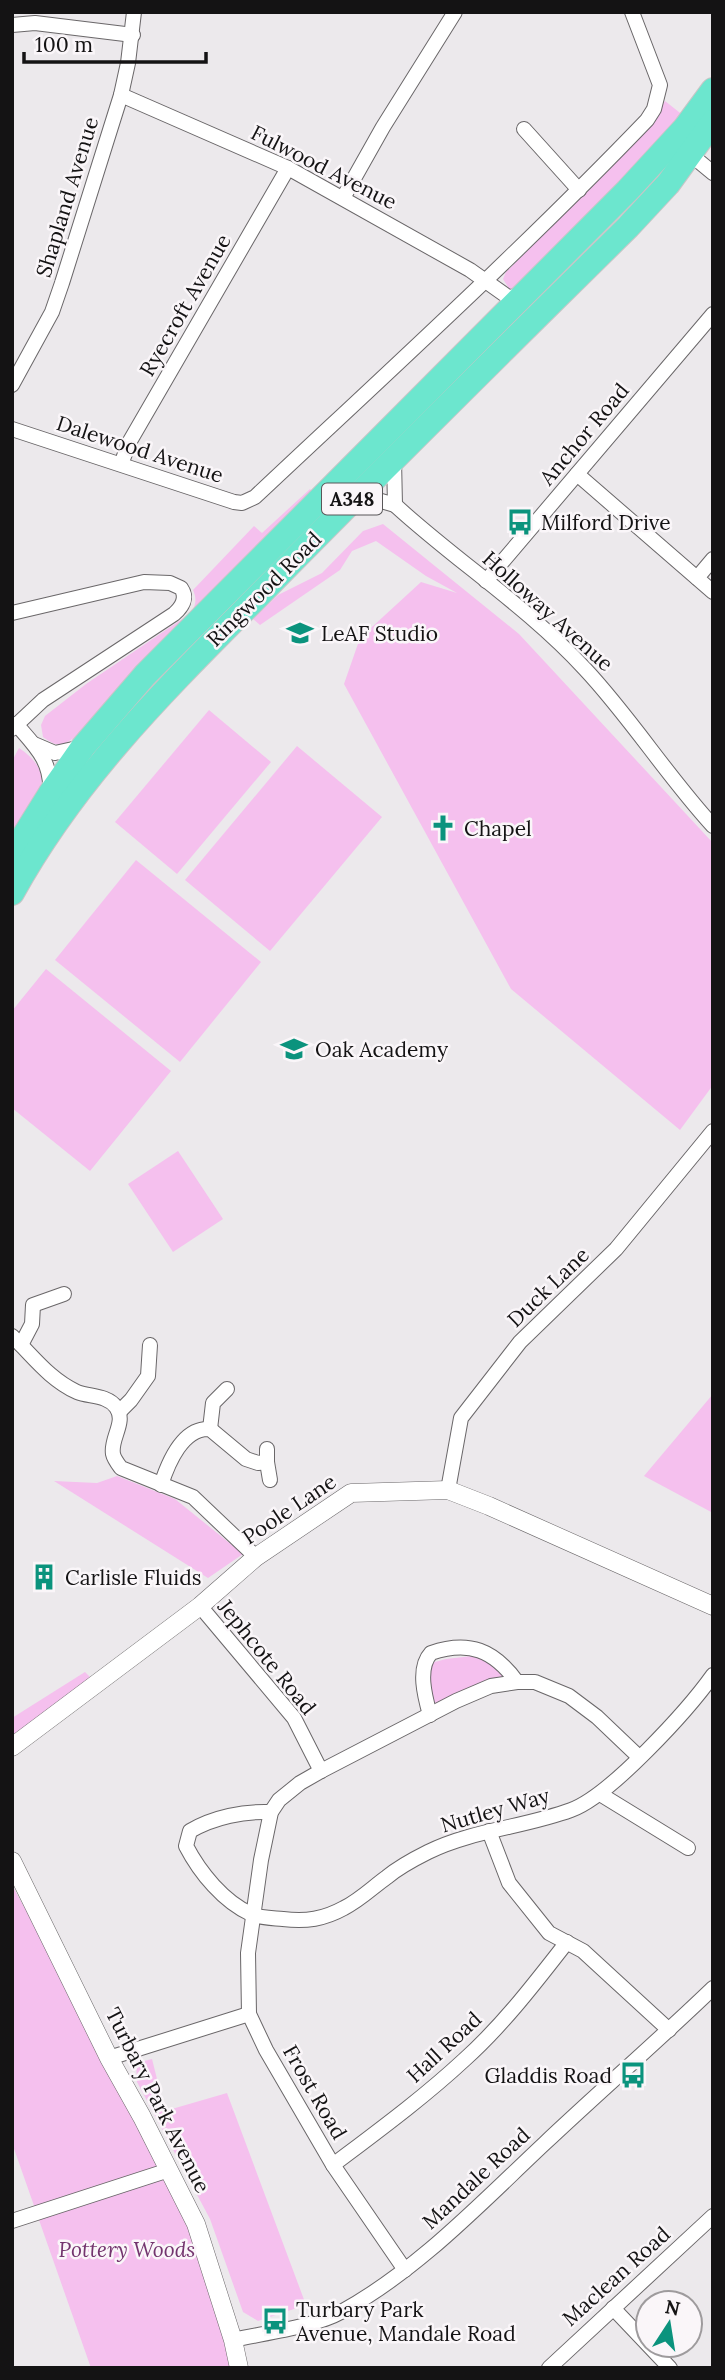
<svg xmlns="http://www.w3.org/2000/svg" width="725" height="2380" viewBox="0 0 725 2380" font-family="Lora,serif">
  <style>
    .green { fill: #f5c0ee }
    .lines { fill: none; stroke-linecap: round; stroke-linejoin: round }
    .minor-casing { stroke: #6a6769; stroke-width: 16 }
    .tertiary-casing { stroke: #6a6769; stroke-width: 19 }
    .trunk-casing { stroke: #c7c6c7; stroke-width: 26 }
    .minor { stroke: #fff; stroke-width: 14 }
    .tertiary { stroke: #fff; stroke-width: 18 }
    .trunk { stroke: #6ce6ce; stroke-width: 24 }
    .labels { text-anchor: middle; dominant-baseline: central; stroke-width: 5; stroke-linejoin: round; paint-order: stroke }
    .shield { fill: #faf6f9; stroke: #595759; stroke-width: 2 }
    .shield-label { font-size: 19px; font-weight: bold; fill: #141314 }
    .street-label { font-size: 21px; fill: #141314; stroke: #faf6f9 }
    .poi-label { font-size: 21px; fill: #141314; stroke: #faf6f9; text-anchor: start }
    .park-label { font-size: 21px; font-style: italic; fill: #73346e; stroke: #faf6f9 }
  </style>
  <rect width="100%" height="100%" fill="#ece9ec"/>
  <!-- green -->
  <g class="green">
    <polygon points="665,101 684,116 517,290 510,290 503,279 506,272 609,170 653,121"/>
    <path d="M310,489L314,493L77,736C62,746 58,748 43,737L41,725L45,716L86,684L191,613C196,605 197,599 193,590L254,526L262,533Z"/>
    <polygon points="383,524 519,634 713,843 713,1085 680,1130 511,989 344,684 360,638 421,582 457,593 426,576 376,541 352,551 340,570 260,625 253,619 278,595 322,573 363,531"/>
    <polygon points="209,710 271,762 177,874 115,822"/>
    <polygon points="297,746 382,817 270,951 185,880"/>
    <path d="M19,748C63,778 33,803 12,838V761Z"/>
    <polygon points="136,860 261,962 180,1062 55,960"/>
    <polygon points="46,969 171,1071 90,1171 12,1108 12,1011"/>
    <polygon points="178,1151 223,1219 173,1252 128,1184"/>
    <polygon points="713,1394 713,1513 644,1476"/>
    <polygon points="117,1476 175,1499 243,1554 208,1578 54,1481 97,1483"/>
    <path d="M472,1656C487,1658 494,1666 505,1677L433,1706L431,1700V1663L446,1659Z"/>
    <polygon points="85,1672 93,1680 12,1739 12,1718"/>
    <polygon points="12,1885 169,2170 239,2368 91,2368 12,2143"/>
    <polygon points="152,2059 165,2111 227,2093 306,2305 258,2321 243,2312 210,2219 137,2082 136,2063"/>
  </g>
  <g class="lines">
    <!-- minor casing -->
    <g class="minor-casing">
      <g id="minor">
        <polyline points="12,25 35,23 133,35"/>
        <polyline points="121,95 288,168 470,270 508,297 523,296"/>
        <polyline points="524,129 579,190"/>
        <polyline points="690,154 713,173"/>
        <polyline points="343,198 383,127 455,12"/>
        <polyline points="12,385 52,312 62,283 121,95 128,63 134,12"/>
        <path d="M12,429L234,502L242,503L255,497C387,373 521,251 647,120L654,109L660,85L632,12"/>
        <polyline points="121,464 130,441 288,168"/>
        <polyline points="577,474 713,592"/>
        <polyline points="357,494 395,505 394,460"/>
        <path d="M395,505C456,561 528,607 585,669C631,718 667,776 713,826"/>
        <polyline points="697,578 713,559"/>
        <polyline points="486,581 713,314"/>
        <path d="M12,613L144,582L170,583L181,588C188,598 182,607 174,614L43,700L12,729"/>
        <path d="M16,724C35,746 52,761 50,792"/>
        <polyline points="34,744 55,753 82,747"/>
        <path d="M12,1336C33,1356 49,1379 77,1392C90,1397 107,1395 116,1407C127,1422 110,1438 113,1454C114,1459 118,1464 121,1468L193,1497L256,1557"/>
        <polyline points="21,1345 32,1324 33,1305 64,1294"/>
        <polyline points="119,1412 131,1400 148,1376 150,1345"/>
        <polyline points="210,1429 213,1403 227,1389"/>
        <polyline points="267,1462 270,1480"/>
        <path d="M161,1485C168,1463 183,1427 210,1429L246,1459L258,1463L267,1462V1449"/>
        <polyline points="448,1490 461,1418 520,1342 616,1249 713,1131"/>
        <polyline points="200,1606 294,1718 321,1771"/>
        <path d="M430,1715C425,1697 417,1668 431,1653C469,1640 494,1650 517,1682"/>
        <polyline points="600,1794 688,1848"/>
        <path d="M271,1812C244,1811 214,1817 190,1831L186,1846C200,1873 224,1902 251,1914C260,1918 273,1918 283,1919C306,1922 324,1919 344,1908C360,1900 373,1887 387,1877C399,1867 414,1859 428,1852C473,1830 525,1827 571,1810C610,1796 688,1710 713,1675"/>
        <polyline points="489,1831 509,1883 549,1933 583,1951 669,2030"/>
        <polyline points="109,2058 249,2014"/>
        <path d="M333,2165C378,2131 423,2098 464,2060C503,2025 535,1983 567,1942"/>
        <polyline points="12,2221 169,2170"/>
        <polyline points="405,2270 333,2165 266,2050 249,2014 248,1953 261,1860 271,1812 279,1800 300,1783 321,1771 456,1701 491,1686 517,1682 535,1682 569,1696 597,1717 639,1757"/>
        <polyline points="613,2308 670,2368"/>
        <path d="M233,2340C264,2333 314,2327 341,2312C418,2270 481,2203 545,2143C600,2091 658,2041 713,1988"/>
        <polyline points="549,2368 713,2216"/>
      </g>
    </g>
    <!-- tertiary casing -->
    <g class="tertiary-casing">
      <g id="tertiary">
        <polyline points="12,1747 200,1606 256,1557 351,1493 448,1490 489,1506 713,1606"/>
        <polyline points="12,1861 109,2058 142,2117 196,2224 233,2340 239,2368"/>
      </g>
    </g>
    <!-- trunk casing -->
    <g class="trunk-casing">
      <g id="trunk">
        <polyline points="12,855 50,794 83,747 145,675 627,191 685,128 713,90"/>
        <path d="M12,893C77,775 168,687 261,593C382,470 505,348 628,227L668,184L713,122"/>
      </g>
    </g>
    <!-- minor -->
    <use href="#minor" class="minor"/>
    <!-- tertiary -->
    <use href="#tertiary" class="tertiary"/>
    <!-- trunk -->
    <use href="#trunk" class="trunk"/>
  </g>
  <!-- icons -->
  <defs>
    <g id="bus-bare" transform="scale(2.1)"><path d="M-5-6H5V4H4V6H2V4H-2V6H-4V4H-5ZM-3.5-4V0h7V-4ZM-3.5 1.2v1.5H-2V1.2ZM2 1.2v1.5H3.5V1.2Z" fill="#0b937d" stroke="#faf6f9" stroke-width="2.5" paint-order="stroke"/></g>
    <g id="school-bare" transform="scale(2.1)"><path d="M0-5L7-2L0 1L-7-2ZM-4 1L0 2.5L4 1V4Q0 6-4 4Z" fill="#0b937d" stroke="#faf6f9" stroke-width="2.5" paint-order="stroke"/></g>
    <g id="church-bare" transform="scale(2.1)"><path d="M-1.2-6h2.4v3.5h3.3v2.4h-3.3V6h-2.4V-.1h-3.3v-2.4h3.3Z" fill="#0b937d" stroke="#faf6f9" stroke-width="2.5" paint-order="stroke"/></g>
    <g id="building-bare" transform="scale(2.1)"><path d="M-4-6H4V6H1V3H-1V6H-4ZM-2.5-4.3h1.7v1.8h-1.7ZM.8-4.3h1.7v1.8H.8ZM-2.5-1h1.7V.8h-1.7ZM.8-1h1.7V.8H.8Z" fill="#0b937d" stroke="#faf6f9" stroke-width="2.5" paint-order="stroke"/></g>
  </defs>
  <g fill-rule="evenodd">
    <use href="#bus-bare" x="520" y="522"/>
    <use href="#school-bare" x="300" y="633"/>
    <use href="#church-bare" x="443" y="828"/>
    <use href="#school-bare" x="294" y="1049"/>
    <use href="#building-bare" x="44" y="1577"/>
    <use href="#bus-bare" x="633" y="2075"/>
    <use href="#bus-bare" x="275" y="2321"/>
  </g>
  <g class="labels">
    <!-- shield labels -->
    <rect class="shield" x="322" y="483.5" width="60" height="31" rx="5"/>
    <g class="shield-label">
      <text x="352" y="499">A348</text>
    </g>
    <!-- street labels -->
    <g class="street-label">
      <text transform="translate(324 167) rotate(27)">Fulwood Avenue</text>
      <text transform="translate(67 197) rotate(-73)">Shapland Avenue</text>
      <text transform="translate(185 305) rotate(-60)">Ryecroft Avenue</text>
      <text transform="translate(584 434) rotate(-50)">Anchor Road</text>
      <text transform="translate(140 449) rotate(18)">Dalewood Avenue</text>
      <text transform="translate(264 589) rotate(-45)">Ringwood Road</text>
      <text transform="translate(548 611) rotate(42)">Holloway Avenue</text>
      <text transform="translate(548 1287) rotate(-44)">Duck Lane</text>
      <text transform="translate(289 1509) rotate(-34)">Poole Lane</text>
      <text transform="translate(267 1657) rotate(51)">Jephcote Road</text>
      <text transform="translate(495 1810) rotate(-16)">Nutley Way</text>
      <text transform="translate(444 2047) rotate(-43)">Hall Road</text>
      <text transform="translate(315 2092) rotate(60)">Frost Road</text>
      <text transform="translate(158 2100) rotate(63)">Turbary Park Avenue</text>
      <text transform="translate(476 2178) rotate(-43)">Mandale Road</text>
      <text transform="translate(616 2276) rotate(-42)">Maclean Road</text>
    </g>
    <!-- poi labels -->
    <g class="poi-label">
      <text x="541" y="522">Milford Drive</text>
      <text x="321" y="633">LeAF Studio</text>
      <text x="464" y="828">Chapel</text>
      <text x="315" y="1049">Oak Academy</text>
      <text x="65" y="1577">Carlisle Fluids</text>
      <text x="612" y="2075" text-anchor="end">Gladdis Road</text>
      <text x="296" y="2309">Turbary Park<tspan x="296" dy="24">Avenue, Mandale Road</tspan></text>
    </g>
    <!-- park labels -->
    <g class="park-label">
      <text x="127" y="2249">Pottery Woods</text>
    </g>
  </g>
  <!-- border -->
  <rect width="725" height="2380" fill="none" stroke="#141314" stroke-width="28"/>
  <!-- north arrow -->
  <g transform="translate(669 2324) rotate(12)"><circle r="33" fill="#faf6f9" stroke="#9e9b9d" stroke-width="2"/>
  <path d="M0-5L12 26L0 18L-12 26Z" fill="#0b937d"/>
  <text y="-10" font-size="19" font-weight="bold" text-anchor="middle" fill="#141314">N</text>
  </g>
  <!-- scale -->
  <path d="M24 52v10h182v-10" fill="none" stroke="#141314" stroke-width="3.5"/>
  <text x="35" y="52" font-size="21" fill="#141314" stroke="#faf6f9" stroke-width="5" paint-order="stroke">100 m</text>
</svg>
